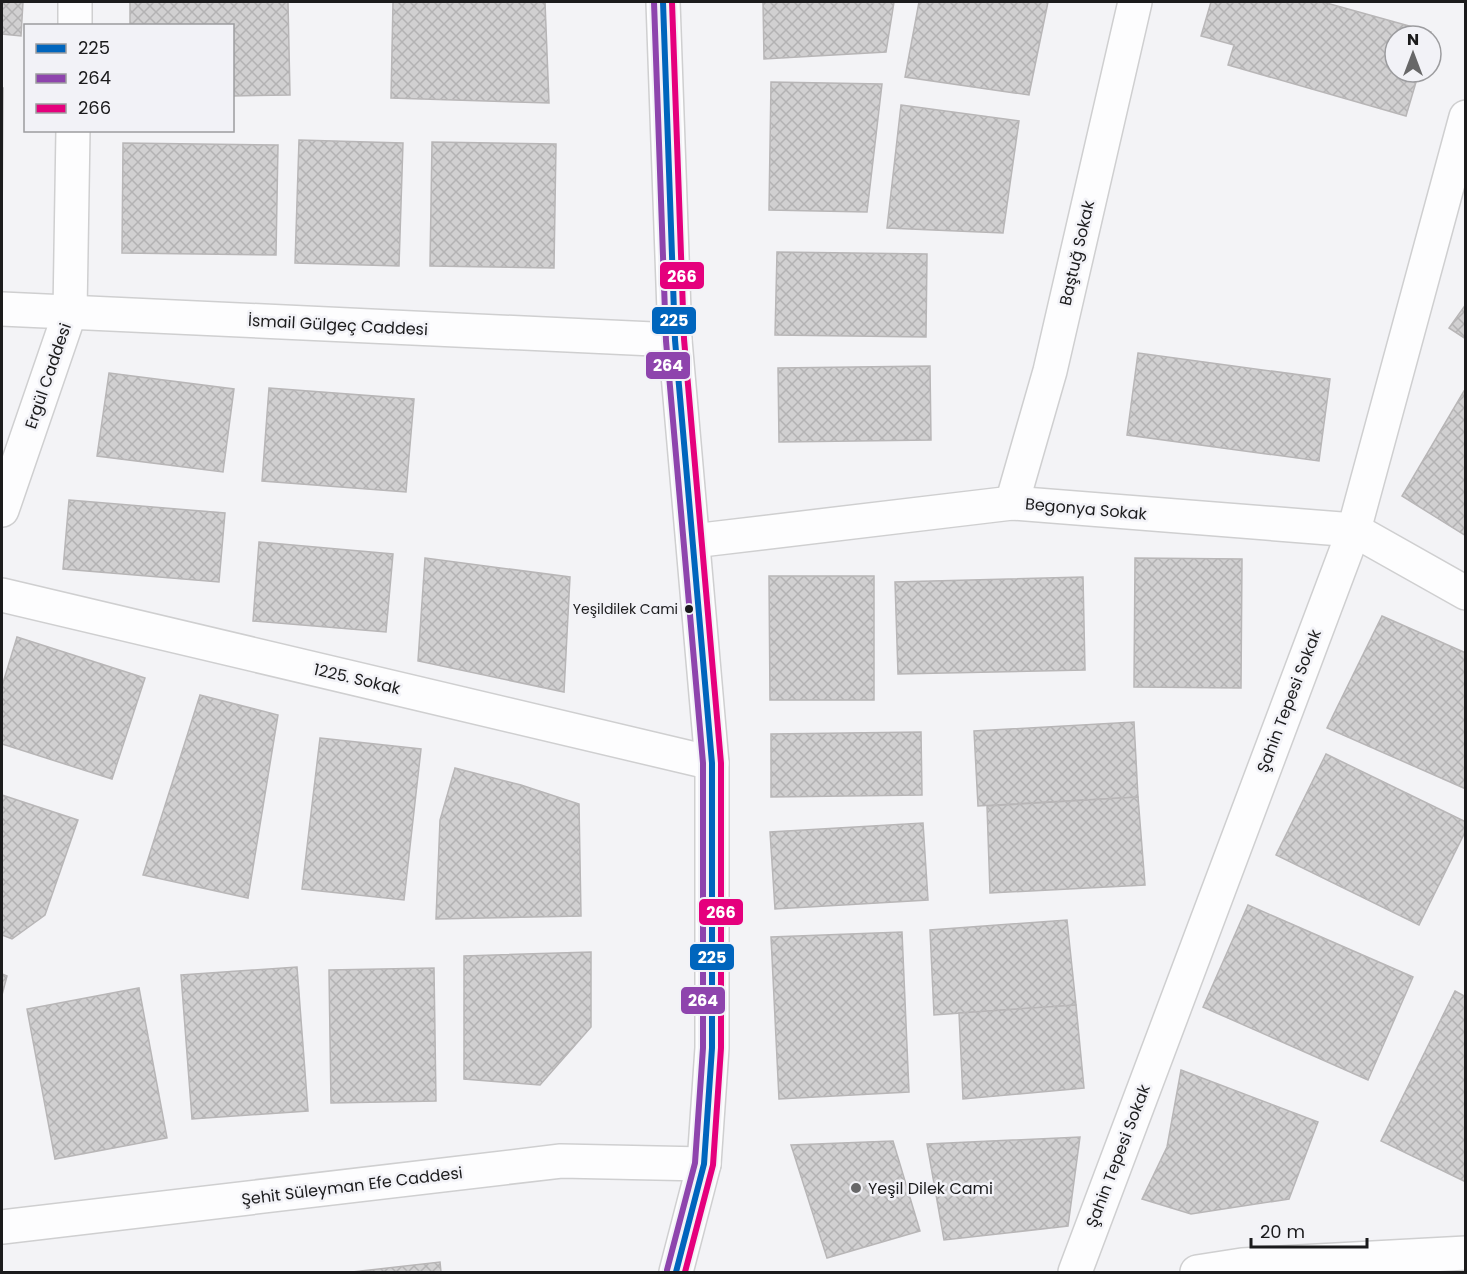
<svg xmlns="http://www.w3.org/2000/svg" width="1467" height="1274" viewBox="0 0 1467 1274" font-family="Poppins,sans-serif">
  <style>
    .building { fill: url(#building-cross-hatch); stroke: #b8b6b7; stroke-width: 1.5 }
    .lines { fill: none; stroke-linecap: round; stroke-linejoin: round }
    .minor-casing { stroke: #cfcfd0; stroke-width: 36 }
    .tertiary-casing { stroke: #cfcfd0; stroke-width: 36 }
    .secondary-casing { stroke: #cfcfd0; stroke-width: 36 }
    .minor { stroke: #fdfdfe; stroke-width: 33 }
    .tertiary { stroke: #fdfdfe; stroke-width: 33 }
    .secondary { stroke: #fdfdfe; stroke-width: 33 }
    .bus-1-casing { stroke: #f2f2f7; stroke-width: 10 }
    .bus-2-casing { stroke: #f2f2f7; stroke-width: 10 }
    .bus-3-casing { stroke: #f2f2f7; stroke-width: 10 }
    .bus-1 { stroke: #0065bd; stroke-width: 6 }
    .bus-2 { stroke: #8e44ad; stroke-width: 6 }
    .bus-3 { stroke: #e5007d; stroke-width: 6 }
    .bus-dot { fill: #1b1b1c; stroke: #f2f2f7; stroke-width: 2 }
    .poi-dot { fill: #676768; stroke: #f2f2f7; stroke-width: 2 }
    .labels { text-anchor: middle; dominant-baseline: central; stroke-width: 5; stroke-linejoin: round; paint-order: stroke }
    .bus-label { font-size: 14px; fill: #1b1b1c; stroke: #f2f2f7; text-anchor: end }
    .street-label { font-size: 16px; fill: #1b1b1c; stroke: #f2f2f7 }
    .poi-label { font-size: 16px; fill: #1b1b1c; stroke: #f2f2f7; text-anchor: start }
    .line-badge { stroke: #f2f2f7; stroke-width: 2 }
    .badge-label { font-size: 16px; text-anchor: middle; font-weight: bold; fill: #fff }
  </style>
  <defs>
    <pattern id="building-cross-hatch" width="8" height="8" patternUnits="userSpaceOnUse" patternTransform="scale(1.5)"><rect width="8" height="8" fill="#d1d0d1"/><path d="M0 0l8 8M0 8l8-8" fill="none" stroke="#b3b2b3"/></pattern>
  </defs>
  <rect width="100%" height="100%" fill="#f3f3f6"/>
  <!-- building -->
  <g class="building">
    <polygon points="2,2 23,2 21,36 2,34"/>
    <polygon points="130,2 288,2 290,95 232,96 232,26 130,26"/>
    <polygon points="393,2 545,2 549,103 391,98"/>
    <polygon points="763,2 894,2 886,52 764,59"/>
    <polygon points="919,2 1048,2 1029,95 905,77"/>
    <polygon points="1211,2 1323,2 1431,32 1430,36 1395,36 1395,72 1419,72 1406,116 1228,65 1234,45 1201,36"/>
    <polygon points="771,82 882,84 867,212 769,210"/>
    <polygon points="2,88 3,88 2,234"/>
    <polygon points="901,105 1019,121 1003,233 887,228"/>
    <polygon points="299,140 403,143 399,266 295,263"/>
    <polygon points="432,142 556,144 554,268 430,266"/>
    <polygon points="123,143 278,145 276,255 122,253"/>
    <polygon points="777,252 927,254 926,337 775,335"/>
    <polygon points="1466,304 1466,339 1449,328"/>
    <polygon points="1138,353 1330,379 1319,461 1127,435"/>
    <polygon points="930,366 931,440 779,442 778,368"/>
    <polygon points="109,373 234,389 223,472 97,456"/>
    <polygon points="269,388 414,399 406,492 262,481"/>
    <polygon points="1464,391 1466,392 1466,536 1402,496"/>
    <polygon points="69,500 225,513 219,582 63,569"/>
    <polygon points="259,542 393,554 386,632 253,621"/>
    <polygon points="425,558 570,577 564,692 418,661"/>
    <polygon points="1135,558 1242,559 1241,688 1134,687"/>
    <polygon points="769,576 874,576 874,700 770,700"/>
    <polygon points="1083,577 1085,670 898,674 895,582"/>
    <polygon points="1382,616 1466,653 1466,789 1327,728"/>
    <polygon points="17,637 145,678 112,779 2,744 2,686"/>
    <polygon points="200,695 278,715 248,898 143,875"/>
    <polygon points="1134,722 1138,797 978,806 974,731"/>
    <polygon points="921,732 922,795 771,797 771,734"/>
    <polygon points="320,738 421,749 404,900 302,889"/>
    <polygon points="1326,754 1466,822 1466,830 1419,925 1276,855"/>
    <polygon points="455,768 521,785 579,804 581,916 436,919 440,820"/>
    <polygon points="2,795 78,820 45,915 12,939 2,935"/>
    <polygon points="1138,797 1145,885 990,893 987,806"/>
    <polygon points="923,823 928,900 775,909 770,832"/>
    <polygon points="1248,905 1413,977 1368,1080 1203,1007"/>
    <polygon points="1067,920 1076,1005 934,1015 930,930"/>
    <polygon points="902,932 909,1092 779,1099 771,937"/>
    <polygon points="591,952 591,1027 540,1085 464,1079 464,956"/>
    <polygon points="297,967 308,1111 192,1119 181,975"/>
    <polygon points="434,968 436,1101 331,1103 329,970"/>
    <polygon points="2,974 7,976 2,995"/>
    <polygon points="139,988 167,1138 55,1159 27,1009"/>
    <polygon points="1455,991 1466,997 1466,1182 1381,1141"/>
    <polygon points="1076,1005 1084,1088 963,1099 959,1013"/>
    <polygon points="1181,1070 1318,1122 1289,1199 1191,1214 1142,1199 1167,1147"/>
    <polygon points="1080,1137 1068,1226 944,1240 927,1144"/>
    <polygon points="893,1141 920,1231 827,1258 791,1145"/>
    <polygon points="440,1262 441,1272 352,1272"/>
  </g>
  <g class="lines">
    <!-- minor casing -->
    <g class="minor-casing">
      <g id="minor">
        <polyline points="75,26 75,2"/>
        <polyline points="2,309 675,340"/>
        <polyline points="1012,503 1050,371 1135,2"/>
        <polyline points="2,510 70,312 73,130"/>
        <polyline points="693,541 1012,503 1354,530 1466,593"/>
        <polyline points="2,595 712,763"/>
        <polyline points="1075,1272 1354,530 1466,117"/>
        <polyline points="1197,1272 1242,1265 1466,1253"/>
      </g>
    </g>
    <!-- tertiary casing -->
    <g class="tertiary-casing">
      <polyline id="tertiary" points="2,1227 561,1161 704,1164"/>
    </g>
    <!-- secondary casing -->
    <g class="secondary-casing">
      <polyline id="secondary" points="663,2 675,340 712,763 712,1048 704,1164 676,1272"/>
    </g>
    <!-- minor -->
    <use href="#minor" class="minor"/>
    <!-- tertiary -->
    <use href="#tertiary" class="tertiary"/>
    <!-- secondary -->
    <use href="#secondary" class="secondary"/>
    <!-- bus-1 casing -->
    <g class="bus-1-casing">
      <polyline id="bus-1" points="663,2 675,340 712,763 712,1048 704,1164 676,1272"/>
    </g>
    <!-- bus-2 casing -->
    <g class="bus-2-casing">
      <polyline id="bus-2" points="654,2 666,341 703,763 703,1048 695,1163 667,1270"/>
    </g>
    <!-- bus-3 casing -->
    <g class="bus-3-casing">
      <polyline id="bus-3" points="672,2 684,339 721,763 721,1048 713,1165 685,1272"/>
    </g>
    <!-- bus-1 -->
    <use href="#bus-1" class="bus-1"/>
    <!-- bus-2 -->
    <use href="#bus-2" class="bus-2"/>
    <!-- bus-3 -->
    <use href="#bus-3" class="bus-3"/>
  </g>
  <!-- markers -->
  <circle class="bus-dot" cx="689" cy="609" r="5"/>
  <circle class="poi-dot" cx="856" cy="1188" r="6"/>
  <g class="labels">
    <!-- bus labels -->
    <g class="bus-label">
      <text x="678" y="609">Yeşildilek Cami</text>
    </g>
    <!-- street labels -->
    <g class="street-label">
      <text transform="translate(1077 253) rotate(-77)">Baştuğ Sokak</text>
      <text transform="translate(338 325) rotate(3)">İsmail Gülgeç Caddesi</text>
      <text transform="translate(48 376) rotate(-71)">Ergül Caddesi</text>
      <text transform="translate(1086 509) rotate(5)">Begonya Sokak</text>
      <text transform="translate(357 679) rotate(13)">1225. Sokak</text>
      <text transform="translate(1289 701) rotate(-69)">Şahin Tepesi Sokak</text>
      <text transform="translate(1118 1156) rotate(-69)">Şahin Tepesi Sokak</text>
      <text transform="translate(352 1186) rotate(-7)">Şehit Süleyman Efe Caddesi</text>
    </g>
    <!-- poi labels -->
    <g class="poi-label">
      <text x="868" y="1188">Yeşil Dilek Cami</text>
    </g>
  </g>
  <g class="line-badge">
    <rect x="659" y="261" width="46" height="29" rx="6" fill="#e5007d"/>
    <rect x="651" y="306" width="46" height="29" rx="6" fill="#0065bd"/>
    <rect x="645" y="351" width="46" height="29" rx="6" fill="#8e44ad"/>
    <rect x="698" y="898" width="46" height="28" rx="6" fill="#e5007d"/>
    <rect x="689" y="943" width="46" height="28" rx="6" fill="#0065bd"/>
    <rect x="680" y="986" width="46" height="29" rx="6" fill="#8e44ad"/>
  </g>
  <g class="badge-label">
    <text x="682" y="282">266</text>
    <text x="674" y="326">225</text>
    <text x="668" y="371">264</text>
    <text x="721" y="918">266</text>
    <text x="712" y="963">225</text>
    <text x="703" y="1006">264</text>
  </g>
  <!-- border -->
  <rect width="1467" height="1274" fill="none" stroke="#1b1b1c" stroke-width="6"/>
  <!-- legend -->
  <rect x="24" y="24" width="210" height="108" fill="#f2f2f7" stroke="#9c9c9f" stroke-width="1.5"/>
  <rect x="36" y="44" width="30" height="9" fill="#0065bd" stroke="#9c9c9f" stroke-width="1.5"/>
  <text x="78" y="54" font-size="18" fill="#1b1b1c">225</text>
  <rect x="36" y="74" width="30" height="9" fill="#8e44ad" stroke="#9c9c9f" stroke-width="1.5"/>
  <text x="78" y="84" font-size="18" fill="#1b1b1c">264</text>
  <rect x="36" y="104" width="30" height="9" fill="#e5007d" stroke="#9c9c9f" stroke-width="1.5"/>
  <text x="78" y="114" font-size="18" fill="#1b1b1c">266</text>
  <!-- north arrow -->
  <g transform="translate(1413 54)"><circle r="28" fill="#f2f2f7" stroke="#9c9c9f" stroke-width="1.5"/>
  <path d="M0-4.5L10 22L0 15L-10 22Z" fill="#676768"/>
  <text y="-9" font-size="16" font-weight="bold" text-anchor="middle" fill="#1b1b1c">N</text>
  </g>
  <!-- scale -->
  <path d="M1251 1238v9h116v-9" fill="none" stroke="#1b1b1c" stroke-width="3"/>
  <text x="1260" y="1238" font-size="18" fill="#1b1b1c" stroke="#f2f2f7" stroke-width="4.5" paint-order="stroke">20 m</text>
</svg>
